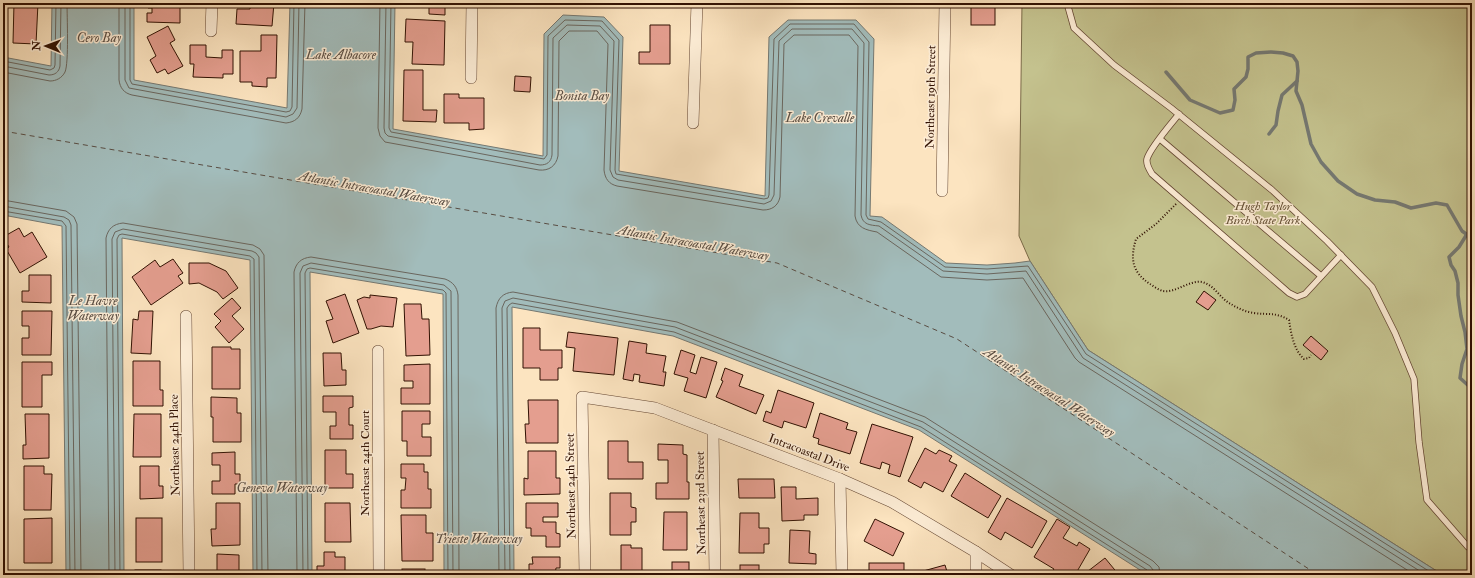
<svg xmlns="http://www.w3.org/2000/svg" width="1475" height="578" viewBox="0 0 1475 578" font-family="'IM FELL Double Pica',serif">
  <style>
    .green { fill: #c4c28e; stroke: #7a6a48 }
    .water { fill: #a2bcbb; stroke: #757871 }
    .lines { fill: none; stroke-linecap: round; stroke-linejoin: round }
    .shore { stroke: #6a665e; stroke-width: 1 }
    .stream { stroke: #757871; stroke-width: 3.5 }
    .ferry { stroke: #594d43; stroke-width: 1; stroke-dasharray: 5 4; stroke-linecap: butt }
    .building { fill: #e49e8f; stroke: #311102 }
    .service-casing { stroke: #644632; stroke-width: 7 }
    .minor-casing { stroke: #644632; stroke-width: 12 }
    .path { stroke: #311102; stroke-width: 2; stroke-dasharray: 1 2; stroke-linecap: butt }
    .service { stroke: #fdedd6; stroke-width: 5.5 }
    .minor { stroke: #fdedd6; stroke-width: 11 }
    .labels { text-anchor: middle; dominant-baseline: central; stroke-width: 3; stroke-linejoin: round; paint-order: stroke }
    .street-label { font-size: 12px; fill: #311102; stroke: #fdedd6 }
    .park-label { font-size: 12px; font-style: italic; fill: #644f33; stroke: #fdedd6 }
    .water-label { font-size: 13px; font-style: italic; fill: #594d43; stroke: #fdedd6 }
  </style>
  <rect width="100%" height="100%" fill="#fce4c0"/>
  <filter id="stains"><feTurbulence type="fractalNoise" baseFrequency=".005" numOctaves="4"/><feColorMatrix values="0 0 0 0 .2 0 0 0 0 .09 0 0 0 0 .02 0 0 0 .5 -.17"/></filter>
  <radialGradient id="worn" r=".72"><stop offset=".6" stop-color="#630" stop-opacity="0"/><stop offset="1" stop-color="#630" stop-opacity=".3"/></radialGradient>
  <!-- green -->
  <polygon class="green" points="1022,3 1472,3 1472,575 1443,575 1088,350 1030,261 1019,236"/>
  <!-- water -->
  <polygon class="water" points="52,3 134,3 134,80 287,108 290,3 395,3 393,129 543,156 544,34 563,15 604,17 623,37 619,171 765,196 769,37 788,20 856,20 874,39 870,216 882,217 946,263 987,265 1015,263 1030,261 1088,350 1443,575 1148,575 919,430 673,336 512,307 514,575 444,575 443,294 310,272 312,575 253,575 250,260 122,238 124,575 66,575 62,226 3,215 3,57 51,66"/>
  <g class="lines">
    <!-- shore -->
    <g class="shore">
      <path d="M119,3V80C120,88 124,93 132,95L286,123C295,122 300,118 302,109L305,3"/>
      <polyline points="125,3 125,80 129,88 286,117 293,114 297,108 299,3"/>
      <polyline points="130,3 130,80 132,84 286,112 290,111 292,107 294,3"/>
      <path d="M380,3L378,128L380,136L385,142L539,170C549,171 556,166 558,156L559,41L569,31H597L608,44L604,170C605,179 609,184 617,186L763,210C772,210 778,206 780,197L784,44L794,35H849L858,46L855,216C857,228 866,230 877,232L941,277L987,280L1023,278L1075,358L1079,362L1415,575"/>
      <path d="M386,3L384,128L385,133L388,136L540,165C547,165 551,162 552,155L553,38L567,25L600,26L614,41L610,170L613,177L618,180L764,204L771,201L774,195L779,41L792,29H852L864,43L861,215C863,225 870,225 879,226L943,271L987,274L1026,271L1083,358L1426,575"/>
      <polyline points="391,3 389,128 391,132 544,159 547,155 548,36 565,20 602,21 619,40 615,170 616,174 764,199 768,198 769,195 774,39 790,24 854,24 869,42 866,215 868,219 881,222 945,267 987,269 1028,266 1086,354 1435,575"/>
      <polyline points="3,61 50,70 54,68 55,65 56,3"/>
      <path d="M3,66L49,75C55,75 59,72 60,66L61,3"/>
      <path d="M3,72L50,81C56,81 62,78 65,72C69,63 67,16 67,3"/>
      <polyline points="3,200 66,211 74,217 77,224 81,575"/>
      <polyline points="3,206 64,217 69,220 71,225 75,575"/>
      <polyline points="3,211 62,221 66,226 70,575"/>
      <path d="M109,575L106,238C108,229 113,224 123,223L253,245L260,249L264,255L268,575"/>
      <polyline points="115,575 112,239 115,232 123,229 252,251 256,253 259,257 262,575"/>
      <polyline points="120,575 117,239 119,235 122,234 250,256 254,259 257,575"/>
      <path d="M297,575L294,272C296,263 301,258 311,257L445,279C453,282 457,287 458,295L459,575"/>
      <polyline points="303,575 300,273 303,266 311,263 444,285 451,291 453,575"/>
      <polyline points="308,575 305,273 307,269 310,268 443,290 446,293 448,575"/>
      <path d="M499,575L496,308C498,298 503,293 513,292L677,322L925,417L1153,561L1159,567L1160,575"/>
      <polyline points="505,575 502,308 505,301 513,298 675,327 923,422 1150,566 1153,570 1154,575"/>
      <polyline points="510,575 507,308 509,305 512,303 674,332 921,427 1147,570 1149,575"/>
    </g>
    <!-- stream -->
    <g class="stream">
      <polyline points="1166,72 1190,100 1220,113 1233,110 1235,100 1234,89 1246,77 1248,69 1248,57 1256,53 1271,52 1283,53 1293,56 1297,62 1298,71 1296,91 1302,105 1311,144 1321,162 1338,181 1357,194 1375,200 1395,202 1411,208 1436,203 1447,205 1462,231 1472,238"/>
      <polyline points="1269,134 1276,125 1278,111 1282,95 1297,81"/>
      <polyline points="1467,234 1459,247 1449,257 1451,265 1455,271 1458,283 1458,295 1461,316 1465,332 1467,349 1462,364 1460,378 1471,388"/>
    </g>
    <!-- ferry -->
    <polyline class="ferry" points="3,131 777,263 957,339 1318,575"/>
  </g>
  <!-- building -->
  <g class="building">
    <polygon points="14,3 38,3 36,44 13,43"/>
    <polygon points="148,3 180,3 180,23 147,22 147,13 152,13 152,8 148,8"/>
    <polygon points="250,3 274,3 272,26 236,24 237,9 250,9"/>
    <polygon points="429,3 445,3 445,15 429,14"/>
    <rect x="971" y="3" width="24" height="22"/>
    <polygon points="406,19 445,21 444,65 412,64 413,42 405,42"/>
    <polygon points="650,25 670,25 670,64 639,64 639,52 650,52"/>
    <polygon points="168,26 175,40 170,43 183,66 168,74 165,69 157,73 150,60 156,56 147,37"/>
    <polygon points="261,35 277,35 276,78 267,78 267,87 252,86 252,82 240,82 240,51 261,51"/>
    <polygon points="190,45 206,45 206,57 222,58 222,50 233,50 233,74 223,74 223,78 193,77 194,64 190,64"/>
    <polygon points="404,70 423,70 423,110 437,110 436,122 403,121"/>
    <polygon points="515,76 531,77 530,92 514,91"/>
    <polygon points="444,94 459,94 459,98 484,98 484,129 469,130 469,123 444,123"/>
    <polygon points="19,228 24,237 32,232 47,257 20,273 6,249 9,247 3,237"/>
    <polygon points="173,259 183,273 178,276 183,283 151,305 132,277 155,260 160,267"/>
    <polygon points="189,263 209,263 226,271 238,288 223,299 217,292 199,283 189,284"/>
    <polygon points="29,275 51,275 51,303 22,302 22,291 29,291"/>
    <polygon points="1204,291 1216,300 1208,310 1196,302"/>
    <polygon points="345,294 359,333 333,343 326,321 333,319 326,301"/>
    <polygon points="370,295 397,298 393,327 381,326 371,329 367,329 357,300 364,297 370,298"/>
    <polygon points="232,298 241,308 232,316 244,329 229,343 215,327 221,321 214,314"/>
    <polygon points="404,304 421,304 422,319 429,319 430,355 406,356"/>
    <polygon points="22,311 52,311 51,355 22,355 22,338 29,338 29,326 22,326"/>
    <polygon points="139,311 153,311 151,354 131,353 133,319 138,320"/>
    <polygon points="523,328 540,328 540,350 562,350 562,368 558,368 558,380 540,380 540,368 523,368"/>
    <polygon points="568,332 618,338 614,375 573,371 575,348 566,347"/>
    <polygon points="1311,336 1328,351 1321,360 1303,345"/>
    <polygon points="629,341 647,344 646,353 666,356 663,372 666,372 664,386 639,382 640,375 634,374 633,381 623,379"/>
    <polygon points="212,347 231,347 231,349 240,349 240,389 212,389"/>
    <polygon points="681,350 695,355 690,372 696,374 701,357 717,362 706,398 684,391 688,378 674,374"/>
    <polygon points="323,353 341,353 342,370 346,370 346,385 324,386"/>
    <polygon points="133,361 160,361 160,390 163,390 163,406 133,406"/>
    <polygon points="22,362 52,362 52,375 42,375 42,407 22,407"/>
    <polygon points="430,364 430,404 401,404 401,388 413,388 413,381 404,381 404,365"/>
    <polygon points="725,368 743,375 739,386 764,395 756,414 716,397 723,381 721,380"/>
    <polygon points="778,390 814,403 806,428 784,421 782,428 763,421 766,411 771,413"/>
    <polygon points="323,396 353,396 353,407 349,408 349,425 353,425 353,439 330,439 330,426 336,426 336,412 323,412"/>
    <polygon points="211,397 237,398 237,413 241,413 241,442 213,442 213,417 211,417"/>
    <polygon points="528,400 558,400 558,443 526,443 525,424 529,424"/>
    <polygon points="402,411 430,411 430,424 422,424 422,437 431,437 431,456 407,456 407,441 402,441"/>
    <polygon points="820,413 848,423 846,429 857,432 850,454 818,444 819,439 813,437"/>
    <polygon points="25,414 49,414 49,458 23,459 23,445 26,445"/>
    <polygon points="134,414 161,414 161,457 133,457"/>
    <polygon points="872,424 913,437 900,477 888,473 890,465 882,462 880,469 860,463"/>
    <polygon points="608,441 628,441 628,462 643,462 643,479 608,479"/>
    <polygon points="658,444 683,445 683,454 687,455 687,482 689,482 689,499 656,499 656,483 668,483 668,460 658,460"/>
    <polygon points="925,448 936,454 939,450 952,456 949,461 957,465 943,492 924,482 921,488 908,481"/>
    <polygon points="325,450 346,450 346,474 353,474 353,488 325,488"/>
    <polygon points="528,451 556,451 556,478 560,478 560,494 524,495 524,478 528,479"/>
    <polygon points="235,452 235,474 240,474 240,484 235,484 235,494 212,494 212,481 220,481 220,465 212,465 212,453"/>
    <polygon points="401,464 424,464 424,472 428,472 428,489 431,489 431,508 401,508 401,490 405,490 406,478 401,478"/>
    <polygon points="24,466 44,466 44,474 52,474 51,510 24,510"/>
    <polygon points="140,466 159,466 159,486 163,486 163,498 140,499"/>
    <polygon points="965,473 1001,496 988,518 951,496"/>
    <polygon points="738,479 774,479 775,498 739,498"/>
    <polygon points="781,487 796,487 796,499 818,498 818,515 804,515 804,520 782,521"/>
    <polygon points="610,493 631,493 631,507 636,508 636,522 631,522 631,535 610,535"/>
    <polygon points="1007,498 1047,521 1032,548 1005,532 1001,540 988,532"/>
    <polygon points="216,503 240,503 240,545 212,546 211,529 216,529"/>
    <polygon points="325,503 350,503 351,542 325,542"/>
    <polygon points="526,503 558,503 558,517 543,517 543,522 556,522 556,533 560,534 560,547 546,547 546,536 531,536 531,528 526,528"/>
    <polygon points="664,512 687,512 687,550 663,550"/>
    <polygon points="740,513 759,513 759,528 769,528 769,544 764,544 764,553 739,553"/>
    <polygon points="401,515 426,515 426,533 433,533 433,561 402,561"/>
    <polygon points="52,518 52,563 24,563 24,519"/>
    <rect x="136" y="518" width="26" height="44"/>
    <polygon points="875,519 904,533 893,556 864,541"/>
    <polygon points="1057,519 1070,527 1063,538 1077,546 1079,542 1090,549 1075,575 1057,575 1052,572 1054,569 1034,557"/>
    <polygon points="790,530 810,531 809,553 816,554 816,564 789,563"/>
    <polygon points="621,545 631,545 631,548 642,548 642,575 610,575 609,572 621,572"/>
    <polygon points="324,552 335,552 335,557 345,557 345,575 317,575 317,566 324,566"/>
    <polygon points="217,554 239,555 239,575 217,575"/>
    <polygon points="532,557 560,557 560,568 556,568 555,575 529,575 529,564 533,564"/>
    <polygon points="1105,558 1119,575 1083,575"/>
    <rect x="672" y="562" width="17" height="13"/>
    <rect x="869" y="563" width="35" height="12"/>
    <rect x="740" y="565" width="19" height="10"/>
    <polygon points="945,565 948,575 917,575 916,573"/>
    <rect x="402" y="569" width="23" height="6"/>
    <rect x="135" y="570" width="26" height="5"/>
    <rect x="28" y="571" width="25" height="4"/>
    <polygon points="788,572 820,573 820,575 788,575"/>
  </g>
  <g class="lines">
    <!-- service casing -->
    <g class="service-casing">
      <g id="service">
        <polyline points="1067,3 1074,28 1114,65 1171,108 1272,190 1327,241 1372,287 1395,333 1414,379 1419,442 1427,500 1468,547 1472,548"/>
        <path d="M1179,114C1171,124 1150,148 1147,159C1146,164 1149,169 1152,174L1289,293L1297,297L1305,294L1341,255"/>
        <polyline points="1160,139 1321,276"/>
      </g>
    </g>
    <!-- minor casing -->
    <g class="minor-casing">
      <g id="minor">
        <polyline points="211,31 212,3"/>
        <polyline points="471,78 472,3"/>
        <polyline points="693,123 697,3"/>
        <polyline points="942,191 945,3"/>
        <polyline points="186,316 189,575"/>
        <polyline points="378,351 379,575"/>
        <polyline points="713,430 715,575"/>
        <polyline points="840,479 842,575"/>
        <polyline points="976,552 976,575"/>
        <polyline points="585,575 582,397 655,408 840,479 892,502 976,552 1011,575"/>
      </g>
    </g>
    <!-- path -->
    <path class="path" d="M1176,204L1156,224L1136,239C1130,259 1132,272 1150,284C1153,286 1159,290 1163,291C1176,293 1189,280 1202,282C1215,285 1220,299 1231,304C1237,308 1246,312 1254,313C1268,315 1276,312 1289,320C1291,334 1294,350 1304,359L1309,358L1311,355"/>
    <!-- service -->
    <use href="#service" class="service"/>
    <!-- minor -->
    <use href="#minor" class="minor"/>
  </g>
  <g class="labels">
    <!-- street labels -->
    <g class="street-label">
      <text transform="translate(931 97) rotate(-89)">Northeast 19th Street</text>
      <text transform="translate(175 445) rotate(-91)">Northeast 24th Place</text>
      <text transform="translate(809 453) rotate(21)">Intracoastal Drive</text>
      <text transform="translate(365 463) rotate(-90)">Northeast 24th Court</text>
      <text transform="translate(571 486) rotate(-91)">Northeast 24th Street</text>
      <text transform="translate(701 503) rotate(-91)">Northeast 23rd Street</text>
    </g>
    <!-- park labels -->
    <g class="park-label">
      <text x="1263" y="206">Hugh Taylor<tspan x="1263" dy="14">Birch State Park</tspan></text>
    </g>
    <!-- water labels -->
    <g class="water-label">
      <text x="99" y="38">Cero Bay</text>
      <text x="341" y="55">Lake Albacore</text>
      <text x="582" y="96">Bonita Bay</text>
      <text x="820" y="118">Lake Crevalle</text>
      <text transform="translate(374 189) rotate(10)">Atlantic Intracoastal Waterway</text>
      <text transform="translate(693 243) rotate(10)">Atlantic Intracoastal Waterway</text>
      <text x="93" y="301">Le Havre<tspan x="93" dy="15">Waterway</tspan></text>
      <text transform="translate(1049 392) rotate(33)">Atlantic Intracoastal Waterway</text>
      <text x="282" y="488">Geneva Waterway</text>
      <text x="479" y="539">Trieste Waterway</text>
    </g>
  </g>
  <!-- margin -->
  <rect width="1475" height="578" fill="none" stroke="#fce4c0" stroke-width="16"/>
  <rect x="4" y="4" width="1467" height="570" fill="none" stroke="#311102" stroke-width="2"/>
  <rect x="8" y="8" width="1459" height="562" fill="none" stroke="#311102"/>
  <!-- north arrow -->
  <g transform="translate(46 46) rotate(271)" stroke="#fdedd6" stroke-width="3" paint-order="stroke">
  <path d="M0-3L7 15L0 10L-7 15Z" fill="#311102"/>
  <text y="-6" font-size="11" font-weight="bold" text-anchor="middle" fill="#311102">N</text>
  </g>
  <rect width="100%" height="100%" filter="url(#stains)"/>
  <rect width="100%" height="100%" fill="url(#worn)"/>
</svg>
